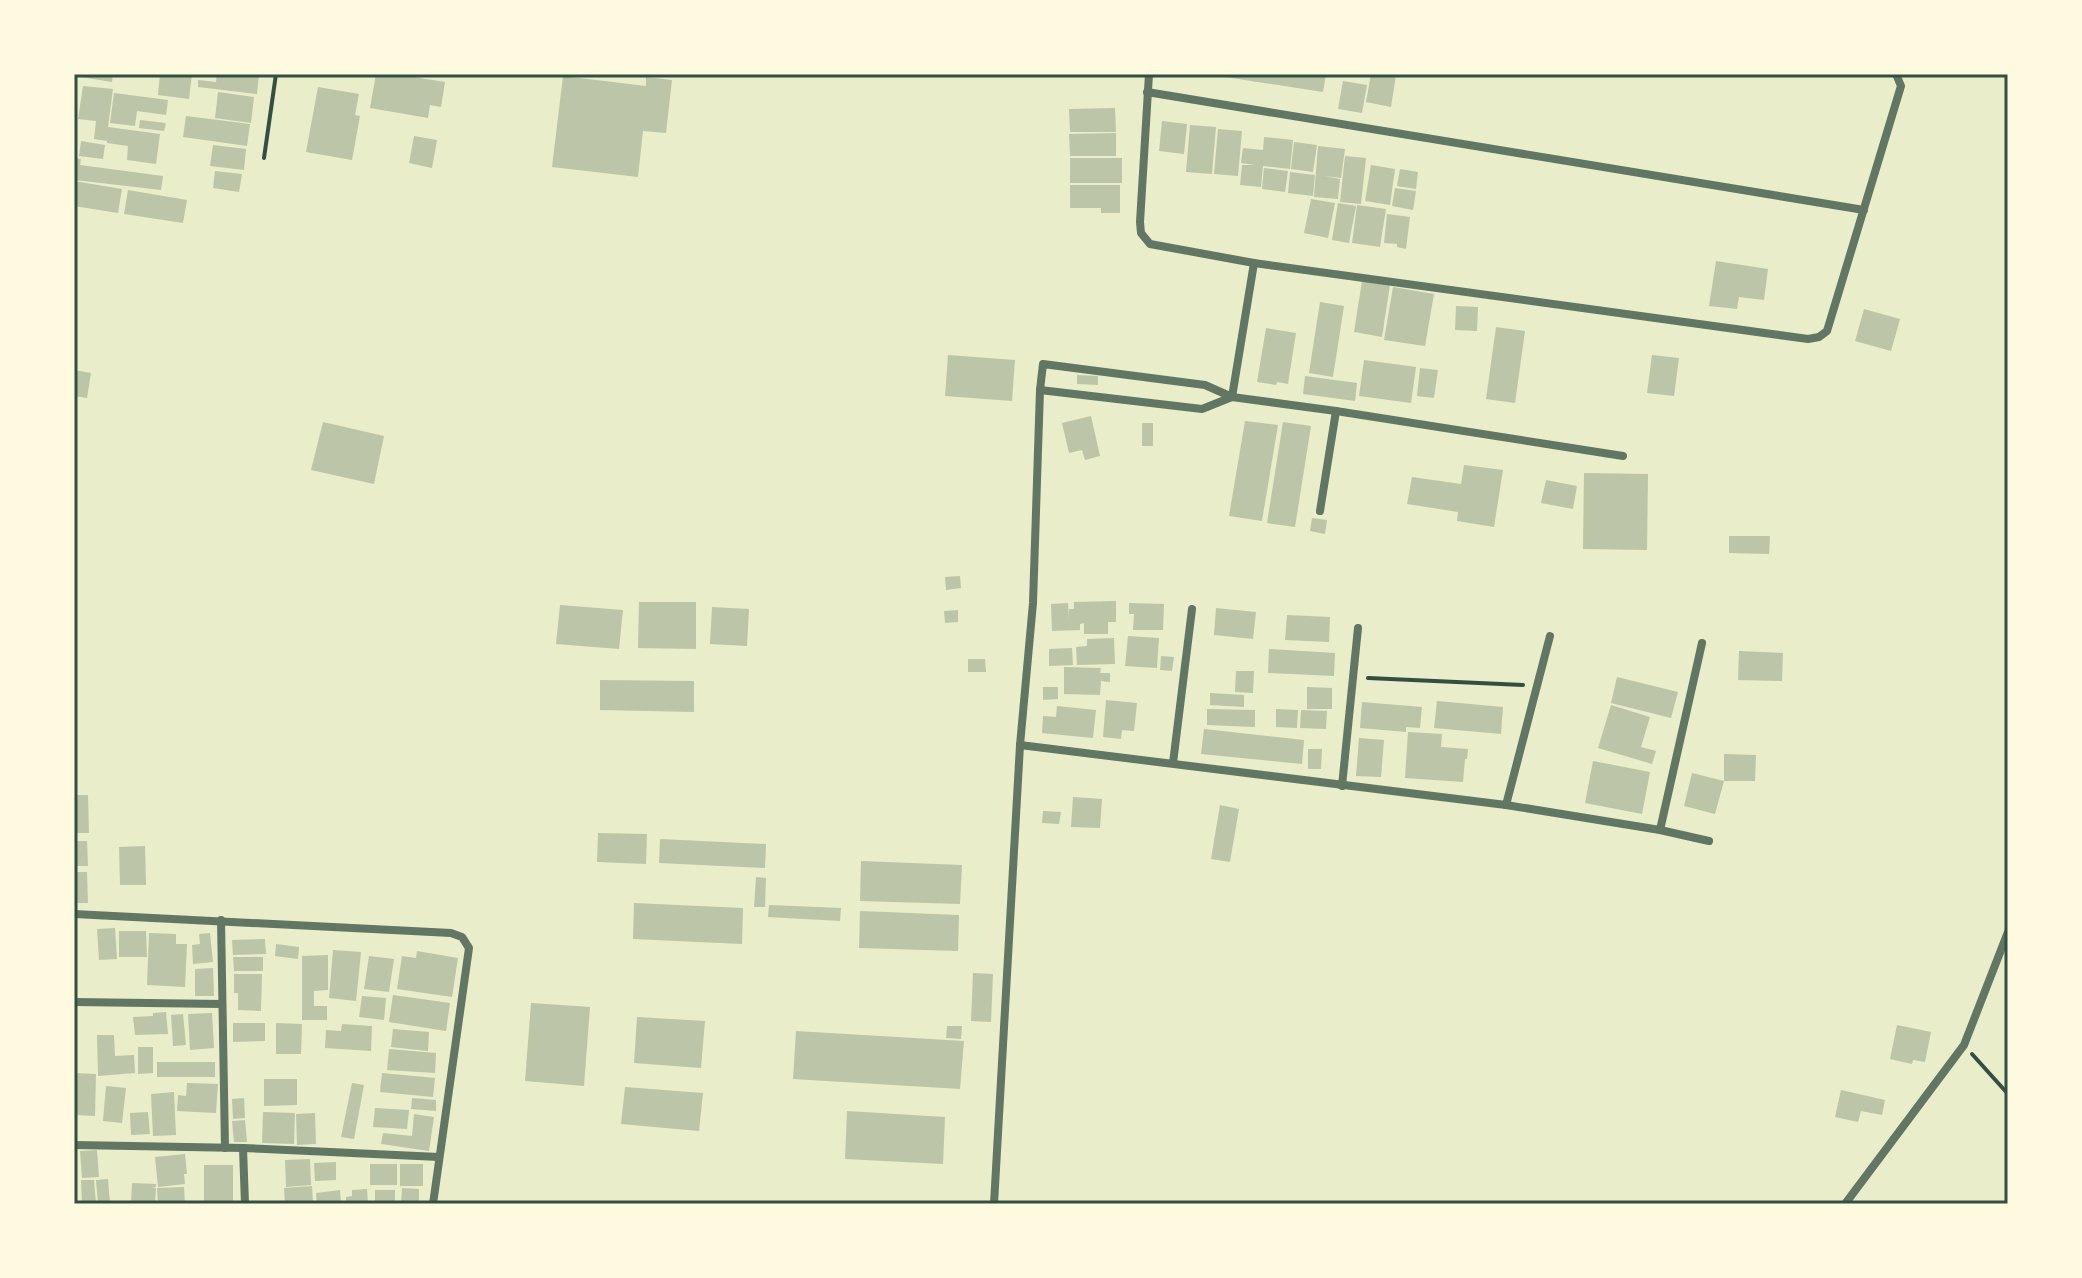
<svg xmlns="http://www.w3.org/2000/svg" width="2082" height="1278" viewBox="0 0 2082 1278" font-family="'Asap Condensed',sans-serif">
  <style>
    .building { fill: #bcc5a7 }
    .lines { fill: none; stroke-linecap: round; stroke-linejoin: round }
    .path { stroke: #344e41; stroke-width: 4 }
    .minor { stroke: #617663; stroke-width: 8 }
    .neatline { fill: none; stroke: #344e41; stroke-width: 3 }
  </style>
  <rect width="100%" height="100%" fill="#e9edc9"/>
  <!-- building -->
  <g class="building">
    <polygon points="74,74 113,74 112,82 74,76"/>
    <polygon points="160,74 192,74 189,99 158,95"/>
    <polygon points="217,74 259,75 257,94 198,87 198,80 216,82"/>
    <polygon points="376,74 395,74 445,82 441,107 430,105 428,118 370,108"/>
    <polygon points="1219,74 1326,74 1323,92 1219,76"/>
    <polygon points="1371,74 1396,75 1391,107 1366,102"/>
    <polygon points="563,76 646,86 646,77 672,80 666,133 643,131 638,177 552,167"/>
    <polygon points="1343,81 1367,85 1362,113 1338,109"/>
    <polygon points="83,86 113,89 108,127 160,134 156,164 127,160 128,146 107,143 107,141 94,139 96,121 78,119"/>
    <polygon points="318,87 359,94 355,115 360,116 352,160 306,152"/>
    <polygon points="218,92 254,97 251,123 215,118"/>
    <polygon points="114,93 168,100 166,115 137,111 135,126 110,123"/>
    <polygon points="1115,108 1116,132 1070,132 1069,109"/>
    <polygon points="186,116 250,124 247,146 183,137"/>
    <polygon points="140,120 166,123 164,131 139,128"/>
    <polygon points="1162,121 1187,124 1184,154 1159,151"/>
    <polygon points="1190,125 1216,127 1212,174 1186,172"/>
    <polygon points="1218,129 1242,131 1238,176 1214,174"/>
    <polygon points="1116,133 1116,156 1070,156 1069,134"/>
    <polygon points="414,136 437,140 432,168 409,163"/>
    <polygon points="1264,137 1293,140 1290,169 1263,166 1261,187 1240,185 1242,165 1255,165 1241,163 1243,148 1263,150"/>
    <polygon points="81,141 105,145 103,159 79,156"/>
    <polygon points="1294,142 1317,145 1313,172 1291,169"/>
    <polygon points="213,145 246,149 244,170 210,166"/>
    <polygon points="1318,146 1345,149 1341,178 1324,176 1340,179 1338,199 1314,197"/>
    <polygon points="1345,156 1366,158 1361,204 1340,202"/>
    <polygon points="74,158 81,159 80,165 163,176 161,190 75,180"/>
    <rect x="1070" y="158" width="52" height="25"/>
    <polygon points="1371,165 1395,169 1390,205 1365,201"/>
    <polygon points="1264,168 1288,171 1285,192 1262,189"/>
    <polygon points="1400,169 1418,172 1416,189 1397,186"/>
    <polygon points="215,171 242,174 239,192 213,188"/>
    <polygon points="1290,172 1315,175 1313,196 1288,193"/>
    <polygon points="74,181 122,189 118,213 74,206"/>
    <polygon points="1070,185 1120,185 1120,213 1101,213 1101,208 1070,208"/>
    <polygon points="1395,188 1416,191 1413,210 1392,206"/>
    <polygon points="128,190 187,200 183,223 124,214"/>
    <polygon points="1311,199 1335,203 1328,238 1304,233"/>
    <polygon points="1338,203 1356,206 1349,243 1332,240"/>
    <polygon points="1357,205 1386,209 1380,247 1352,243"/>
    <polygon points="1387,214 1410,217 1406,249 1397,247 1397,244 1384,243"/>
    <polygon points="1716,261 1768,269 1764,300 1739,297 1737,309 1709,306"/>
    <polygon points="1362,281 1390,285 1382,337 1354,332"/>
    <polygon points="1393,287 1434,294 1425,346 1384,340"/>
    <polygon points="1320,302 1344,306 1333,377 1309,373"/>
    <polygon points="1456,306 1478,307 1477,331 1455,330"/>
    <polygon points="1864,309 1900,319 1891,351 1855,341"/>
    <polygon points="1496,327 1525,331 1515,403 1486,399"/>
    <polygon points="1266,328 1296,333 1288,384 1277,382 1276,385 1257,382"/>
    <polygon points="948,355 1015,360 1012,401 945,396"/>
    <polygon points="1652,355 1679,358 1674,396 1647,393"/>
    <polygon points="1364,360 1416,367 1411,403 1359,396"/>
    <polygon points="1420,368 1438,370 1434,398 1417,396"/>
    <polygon points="74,370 91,373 87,398 74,396"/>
    <polygon points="1077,375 1098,376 1098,385 1077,384"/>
    <polygon points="1305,376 1357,383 1355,401 1303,394"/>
    <polygon points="1091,416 1100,456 1085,460 1082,450 1069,453 1062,423"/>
    <polygon points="1245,421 1278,425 1262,521 1229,516"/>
    <polygon points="323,422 384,436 374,484 311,470"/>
    <polygon points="1283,422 1311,426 1295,527 1267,523"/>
    <rect x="1142" y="423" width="11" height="23"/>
    <polygon points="1464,465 1503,470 1494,527 1457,521 1458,512 1407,504 1412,477 1461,484"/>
    <polygon points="1584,473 1648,474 1647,550 1583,549"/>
    <polygon points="1546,480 1577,486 1573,509 1541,503"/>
    <polygon points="1312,518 1327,520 1325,534 1310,531"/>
    <polygon points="1729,536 1770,536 1769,554 1729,553"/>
    <polygon points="960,576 961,588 946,590 945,577"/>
    <polygon points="1116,601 1116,622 1108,622 1108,634 1084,634 1084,623 1080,624 1080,630 1052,631 1051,604 1068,603 1069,619 1069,609 1074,609 1074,602"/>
    <polygon points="639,602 696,602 696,649 638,648"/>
    <polygon points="1129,603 1164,604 1163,630 1133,630 1134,614 1129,614"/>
    <polygon points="560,605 623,610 619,649 556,644"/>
    <polygon points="712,607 749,609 747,646 710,644"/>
    <polygon points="1216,608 1256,612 1253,639 1214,635"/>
    <polygon points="958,610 958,622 945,623 944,611"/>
    <polygon points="1287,615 1330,617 1329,642 1285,640"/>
    <polygon points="1128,636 1159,638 1157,668 1125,666"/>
    <polygon points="1114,638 1115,664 1077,665 1076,647 1087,646 1087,639"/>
    <polygon points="1072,648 1073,665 1049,666 1049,649"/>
    <polygon points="1269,649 1335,653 1334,676 1268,673"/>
    <polygon points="1739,651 1783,653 1782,681 1738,680"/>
    <polygon points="1161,656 1174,657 1172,671 1160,670"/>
    <polygon points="968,659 985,659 986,672 968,672"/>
    <polygon points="1064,667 1101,668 1100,673 1110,673 1110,682 1101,681 1100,695 1064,694"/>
    <polygon points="1236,671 1254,671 1253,693 1235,692"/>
    <polygon points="1617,677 1678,692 1671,718 1611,703"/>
    <polygon points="600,680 694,681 694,712 600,710"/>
    <polygon points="1043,687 1058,687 1058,699 1043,700"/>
    <polygon points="1307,687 1332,688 1332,709 1307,709"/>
    <polygon points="1210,693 1244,695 1244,707 1210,705"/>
    <polygon points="1106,700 1137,703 1134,731 1122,730 1121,739 1103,737"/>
    <polygon points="1437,701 1503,707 1501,734 1434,728"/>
    <polygon points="1362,702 1422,707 1420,728 1406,727 1406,732 1360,728"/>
    <polygon points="1611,705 1650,717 1641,747 1656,751 1652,764 1598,748"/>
    <polygon points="1057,706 1096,710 1093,738 1042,733 1043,716 1056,717"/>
    <polygon points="1207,709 1255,710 1255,727 1207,725"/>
    <polygon points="1276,709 1298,710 1297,728 1276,727"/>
    <polygon points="1301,710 1327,711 1326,729 1300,728"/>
    <polygon points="1204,729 1304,740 1302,764 1201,754"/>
    <polygon points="1408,732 1442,734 1441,747 1468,749 1467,759 1465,759 1463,782 1405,778"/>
    <polygon points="1359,738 1384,740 1381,777 1356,776"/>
    <polygon points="1308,749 1322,749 1321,769 1308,769"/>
    <polygon points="1724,754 1756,755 1755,781 1724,781 1715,814 1684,806 1692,773 1724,781"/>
    <polygon points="1593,761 1650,772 1642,814 1585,803"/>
    <polygon points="74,795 88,795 89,833 74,833"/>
    <polygon points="1073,797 1102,799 1100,828 1071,827"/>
    <polygon points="1220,805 1239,809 1230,862 1211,859"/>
    <polygon points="1043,811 1061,812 1059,824 1042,823"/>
    <polygon points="598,833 647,834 646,864 597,862"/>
    <polygon points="660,839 766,844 765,868 659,863"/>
    <polygon points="74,841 87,841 88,866 74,866"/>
    <polygon points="145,846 146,885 120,885 119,847"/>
    <polygon points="861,861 962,865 960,904 860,901"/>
    <polygon points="74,872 87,872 88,903 74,903"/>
    <polygon points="756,877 766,878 765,907 754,907"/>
    <polygon points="634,903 743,908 742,944 633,939"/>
    <polygon points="769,905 841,908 840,921 768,917"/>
    <polygon points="860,911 959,915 958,951 859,948"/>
    <polygon points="115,928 117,959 99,960 97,929"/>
    <polygon points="119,931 146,931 147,957 119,957"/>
    <polygon points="149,933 176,934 176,944 187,944 185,987 147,985"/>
    <polygon points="210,933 213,962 193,964 192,945 200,944 199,934"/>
    <polygon points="265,939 266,954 233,955 232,940"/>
    <polygon points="276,944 299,947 298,959 275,956"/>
    <polygon points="333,950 361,952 356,1001 329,998"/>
    <polygon points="417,951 458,958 452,997 397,989 402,956 416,958"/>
    <polygon points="328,955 328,990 314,991 314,1006 327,1006 327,1020 302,1020 302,956"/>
    <polygon points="369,956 394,959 389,992 364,989"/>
    <polygon points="233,957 263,957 263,971 234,971"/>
    <polygon points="213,968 214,996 195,996 195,969"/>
    <polygon points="973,973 993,974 991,1022 971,1021"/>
    <polygon points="234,974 262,974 261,1011 238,1010 238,993 234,993"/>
    <polygon points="393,995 450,1003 446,1031 389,1022"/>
    <polygon points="362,996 386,998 384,1020 359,1017"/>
    <polygon points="531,1003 590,1007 584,1086 525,1081"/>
    <polygon points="166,1012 168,1034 135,1035 133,1017 153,1016 153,1013"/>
    <polygon points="212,1013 214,1048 190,1050 188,1014"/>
    <polygon points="183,1014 186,1045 173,1046 171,1015"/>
    <polygon points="637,1017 705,1021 701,1068 634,1063"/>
    <polygon points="233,1023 265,1023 265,1041 233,1042"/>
    <polygon points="276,1023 302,1024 301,1054 276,1054"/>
    <polygon points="342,1024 372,1026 371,1051 325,1048 326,1030 341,1031"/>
    <polygon points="1897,1025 1931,1032 1925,1062 1913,1060 1912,1064 1890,1059"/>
    <polygon points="947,1026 962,1026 961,1039 946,1038"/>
    <polygon points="393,1029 429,1032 428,1051 391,1047"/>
    <polygon points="796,1031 964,1041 960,1089 793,1079"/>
    <polygon points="97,1035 114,1035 115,1056 134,1055 135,1073 98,1076"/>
    <polygon points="138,1047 153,1047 153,1073 138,1074"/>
    <polygon points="389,1049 436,1053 435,1073 387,1070"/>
    <rect x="157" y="1062" width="58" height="15"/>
    <polygon points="74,1073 96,1074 95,1116 74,1115"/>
    <polygon points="382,1073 435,1078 433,1097 380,1092"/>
    <polygon points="264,1079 297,1079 297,1105 264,1106"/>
    <polygon points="187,1083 218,1084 216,1113 177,1111 178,1095 186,1096"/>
    <polygon points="352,1083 364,1085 354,1139 341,1137"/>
    <polygon points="106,1086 126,1088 122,1123 103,1121"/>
    <polygon points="625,1087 703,1093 699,1131 621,1124"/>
    <polygon points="1841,1090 1885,1100 1882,1115 1861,1111 1858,1122 1835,1117"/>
    <polygon points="174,1092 176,1135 153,1136 151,1094"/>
    <polygon points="244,1098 245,1118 233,1119 232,1099"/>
    <polygon points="412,1098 436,1100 436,1111 411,1109"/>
    <polygon points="375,1108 409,1110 407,1129 373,1127"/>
    <polygon points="847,1111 945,1117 943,1164 845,1159"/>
    <polygon points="148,1112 150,1134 131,1135 130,1113"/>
    <polygon points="263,1112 295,1113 294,1144 262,1143"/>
    <polygon points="315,1113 316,1144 297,1145 296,1114"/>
    <polygon points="414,1114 434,1117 429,1151 381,1144 383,1133 412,1136"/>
    <polygon points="245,1120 247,1142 234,1142 232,1121"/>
    <polygon points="97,1150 99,1177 82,1178 80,1151"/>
    <polygon points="185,1154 187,1174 184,1174 185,1184 158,1187 155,1157"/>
    <polygon points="310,1159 311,1185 286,1187 285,1160"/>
    <polygon points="336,1162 336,1180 315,1181 314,1163"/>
    <rect x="370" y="1164" width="27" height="21"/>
    <rect x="400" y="1164" width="23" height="22"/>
    <rect x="204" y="1165" width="29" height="39"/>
    <polygon points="108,1179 110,1204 98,1204 96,1180"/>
    <polygon points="81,1180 94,1180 96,1204 82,1204"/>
    <polygon points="132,1183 156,1184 156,1187 151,1188 156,1188 155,1204 131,1204"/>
    <polygon points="312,1186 313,1204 285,1204 284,1188"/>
    <polygon points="184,1187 185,1204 158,1204 157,1188"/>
    <polygon points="402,1188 419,1189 419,1204 401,1204"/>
    <polygon points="367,1189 368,1204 346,1204 346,1197 352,1196 352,1190"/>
    <polygon points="340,1190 341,1204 317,1204 316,1193"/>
    <rect x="375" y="1190" width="20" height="14"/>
  </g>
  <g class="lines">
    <!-- path -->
    <g class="path">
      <polyline points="264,158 276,74"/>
      <polyline points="1368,678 1523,685"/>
      <polyline points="1972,1054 2008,1094"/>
    </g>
    <!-- minor -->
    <g class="minor">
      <polyline points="1149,74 1140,222 1141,233 1150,244 1254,263 1808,339 1819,337 1827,331 1901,86 1896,74"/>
      <polyline points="1147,92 1864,210"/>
      <polyline points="1040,390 1202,409 1232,397"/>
      <polyline points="1232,397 1254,263"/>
      <polyline points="1320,511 1336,411"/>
      <polyline points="1020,745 1506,805 1660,830 1709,841"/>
      <polyline points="1173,763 1192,609"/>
      <polyline points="1342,786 1358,628"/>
      <polyline points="1506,805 1550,636"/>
      <polyline points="1660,830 1702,643"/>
      <polyline points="74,914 451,933 462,937 469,948 433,1204"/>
      <polyline points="221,920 225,1148"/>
      <polyline points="74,1002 222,1004"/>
      <polyline points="74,1145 243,1148 439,1157"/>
      <polyline points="243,1148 245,1204"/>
      <polyline points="994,1204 1020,745 1033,603 1040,390 1043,364 1205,385 1232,397 1336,411 1623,456"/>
      <polyline points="1845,1204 1964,1045 2008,932"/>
    </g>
  </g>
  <!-- border -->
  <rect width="2082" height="1278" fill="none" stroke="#fefae0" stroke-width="152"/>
  <rect x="76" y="76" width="1930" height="1126" class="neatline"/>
</svg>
